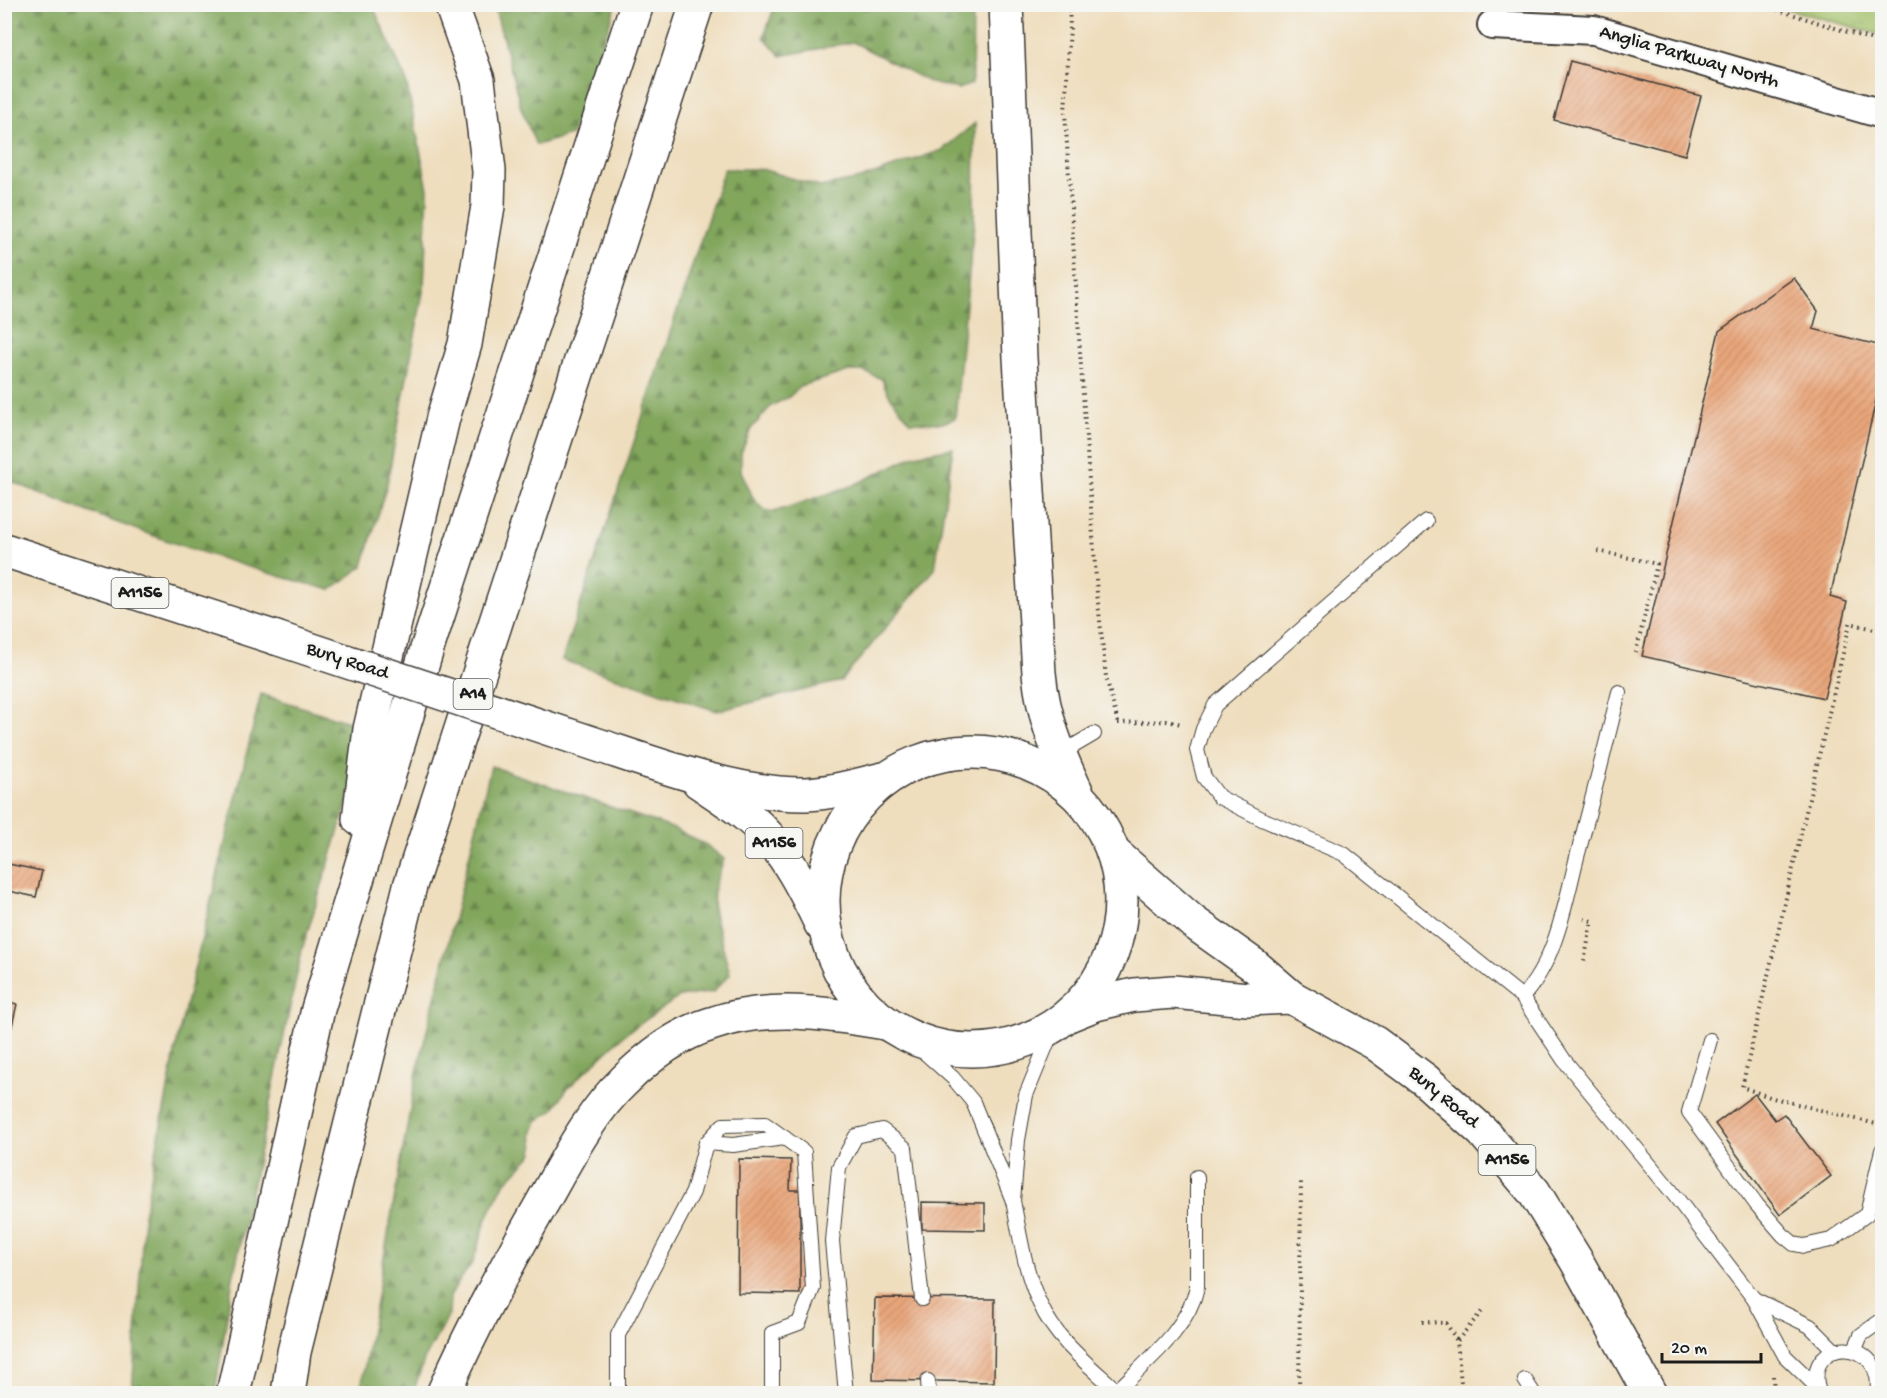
<svg xmlns="http://www.w3.org/2000/svg" width="1887" height="1398" viewBox="0 0 1887 1398" font-family="'Gochi Hand',sans-serif">
  <style>
    .grass { fill: url(#grass-tufts); stroke: #5f6e42; stroke-width: 1.5 }
    .forest { fill: url(#forest-firs); stroke: #4e613c; stroke-width: 1.5 }
    .building { fill: url(#building-hatch) }
    .lines { fill: none; stroke-linecap: round; stroke-linejoin: round }
    .lane-casing { stroke: #3c3934; stroke-width: 16 }
    .street-casing { stroke: #3c3934; stroke-width: 32 }
    .primary-casing { stroke: #3c3934; stroke-width: 36 }
    .highway-casing { stroke: #3c3934; stroke-width: 36 }
    .path { stroke: #3c3934; stroke-width: 4; stroke-dasharray: 1.5 4.5; stroke-linecap: butt }
    .lane { stroke: #fff; stroke-width: 14 }
    .street { stroke: #fff; stroke-width: 28 }
    .primary { stroke: #fff; stroke-width: 33 }
    .highway { stroke: #fff; stroke-width: 33 }
    .primary-bridge-casing { stroke: #3c3934; stroke-width: 36; stroke-linecap: butt }
    .primary-bridge { stroke: #fff; stroke-width: 33 }
    .labels { text-anchor: middle; dominant-baseline: central; stroke-width: 5; stroke-linejoin: round; paint-order: stroke }
    .shield { fill: #f6f6f2; stroke: #5d5d5c; stroke-width: 1.5 }
    .shield-label { font-size: 18px; font-weight: bold; fill: #1c1c1c }
    .street-label { font-size: 20px; fill: #1c1c1c; stroke: #f6f6f2 }
  </style>
  <defs>
    <pattern id="grass-tufts" width="24" height="20" patternUnits="userSpaceOnUse" patternTransform="scale(1.5)"><rect width="24" height="20" fill="#a2c068"/><path d="M3 7l-1-3M5 7V3M7 7l1-3M15 17l-1-3M17 17v-4M19 17l1-3" fill="none" stroke="#8ba45a"/></pattern>
    <pattern id="forest-firs" width="22" height="20" patternUnits="userSpaceOnUse" patternTransform="scale(1.5)"><rect width="22" height="20" fill="#81a65c"/><path d="M5 1l3.5 6h-7zM16 11l3.5 6h-7z" fill="#69864b"/></pattern>
    <pattern id="building-hatch" width="6" height="6" patternUnits="userSpaceOnUse" patternTransform="scale(1.5)"><rect width="6" height="6" fill="#e9a67a"/><path d="M-1 1l2-2M0 6l6-6M5 7l2-2" fill="none" stroke="#c78e69"/></pattern>
  </defs>
  <rect width="100%" height="100%" fill="#f6f6f2"/>
  <filter id="ink" filterUnits="userSpaceOnUse"><feTurbulence type="fractalNoise" baseFrequency=".0167" numOctaves="2"/><feDisplacementMap in="SourceGraphic" scale="12" xChannelSelector="R" yChannelSelector="G"/><feConvolveMatrix kernelMatrix="1 2 1 2 8 2 1 2 1" color-interpolation-filters="sRGB"/></filter>
  <filter id="wash" filterUnits="userSpaceOnUse"><feTurbulence type="fractalNoise" baseFrequency=".008" numOctaves="4" result="noise"/><feDisplacementMap in="SourceGraphic" scale="24" xChannelSelector="R" yChannelSelector="G"/><feGaussianBlur stdDeviation="1.35" result="paint"/><feColorMatrix in="noise" values="0 0 0 0 0 0 0 0 0 0 0 0 0 0 0 0 0 1.4 0 .05"/><feComposite in="paint" operator="in"/></filter>
  <g filter="url(#wash)">
    <rect width="100%" height="100%" fill="#efdebe"/>
    <!-- grass -->
    <polygon class="grass" points="1773,5 1882,5 1882,35"/>
    <!-- forest -->
    <g class="forest">
      <path d="M372,4L406,80L428,189L424,287L387,484L363,566L331,590C219,562 111,522 5,479V5Z"/>
      <polygon points="494,5 616,5 571,135 536,145 521,108"/>
      <polygon points="775,5 973,5 972,84 958,89 931,83 853,42 781,56 764,37"/>
      <path d="M975,123L974,223L955,418L943,423L910,422C900,407 886,396 882,379L862,371H849L801,386L789,397L771,406L751,429L741,453V471L754,500L765,510L774,512L854,485L915,455L953,448L935,569L841,681L717,711L562,660L724,169H762L820,187L860,179L942,150Z"/>
      <polygon points="261,694 370,729 302,950 233,1278 215,1393 132,1394 144,1214 178,1037"/>
      <polygon points="491,766 672,828 706,845 724,859 714,888 713,910 730,974 713,992 679,997 624,1035 567,1089 553,1110 537,1121 532,1134 534,1148 532,1155 504,1184 487,1218 473,1262 457,1284 450,1297 449,1314 424,1360 413,1393 360,1393 416,1076"/>
    </g>
    <g id="blocks">
      <!-- building -->
      <g class="building">
        <polygon points="1570,61 1701,96 1685,155 1554,120"/>
        <polygon points="1794,278 1818,311 1813,329 1882,346 1882,375 1830,597 1847,602 1824,698 1642,656 1719,331"/>
        <polygon points="4,863 42,871 36,897 4,890"/>
        <polygon points="4,1001 17,1004 11,1030 4,1029"/>
        <polygon points="1755,1094 1775,1120 1784,1114 1831,1176 1780,1215 1715,1124"/>
        <polygon points="739,1159 791,1160 790,1190 800,1190 800,1294 738,1293"/>
        <polygon points="922,1202 985,1203 985,1230 922,1229"/>
        <polygon points="875,1298 995,1299 994,1382 873,1380"/>
      </g>
    </g>
  </g>
  <g filter="url(#ink)">
    <use href="#blocks" fill-opacity="0" stroke="#3c3934" stroke-width="1.5"/>
    <g class="lines">
      <!-- lane casing -->
      <g class="lane-casing">
        <g id="lane">
          <polyline points="1426,521 1215,705 1203,729 1197,750 1204,777 1219,797 1262,819 1344,854 1522,997 1564,1060 1672,1192 1754,1299 1785,1356 1817,1387"/>
          <polyline points="1042,768 1048,761 1094,734"/>
          <path d="M1522,997C1556,961 1565,904 1577,857C1592,802 1605,747 1619,692"/>
          <polyline points="904,1034 953,1078 973,1102 1013,1201 1018,1140 1026,1095 1055,1024"/>
          <polyline points="1710,1040 1689,1112 1757,1205 1783,1235 1794,1244 1804,1246 1831,1240 1867,1214 1882,1150"/>
          <polyline points="706,1143 733,1145 785,1138"/>
          <path d="M1013,1201C1020,1235 1025,1273 1040,1304C1056,1340 1089,1365 1117,1391L1115,1394"/>
          <polyline points="1754,1299 1810,1326 1835,1351"/>
          <polyline points="1855,1349 1861,1335 1882,1320"/>
          <polyline points="1525,1380 1534,1394"/>
          <polyline points="928,1381 929,1394"/>
          <path d="M1818,1389C1804,1334 1887,1337 1877,1394"/>
          <polyline points="618,1394 618,1335 693,1192 706,1143 723,1125 765,1124 804,1152 813,1288 799,1323 772,1333 772,1394"/>
          <polyline points="846,1394 832,1241 839,1167 856,1136 882,1130 905,1148 922,1299"/>
          <path d="M1120,1394L1117,1391C1146,1361 1188,1330 1197,1287V1177"/>
        </g>
      </g>
      <!-- street casing -->
      <g class="street-casing">
        <polyline id="street" points="1492,25 1594,30 1882,114"/>
      </g>
      <!-- primary casing -->
      <g class="primary-casing">
        <g id="primary">
          <polyline points="4,550 276,638"/>
          <path d="M604,747C664,767 742,795 806,794C832,793 858,785 883,779"/>
          <circle cx="972" cy="901" r="149"/>
          <path d="M699,782C715,793 733,804 748,817C782,844 803,886 821,924"/>
          <polyline points="1115,854 1193,922 1255,966 1291,997 1375,1043 1425,1080 1483,1132 1534,1192 1576,1260 1650,1394"/>
          <polyline points="1071,1014 1096,1004 1134,995 1173,992 1248,999 1291,997"/>
        </g>
      </g>
      <!-- highway casing -->
      <g class="highway-casing">
        <g id="highway">
          <path d="M1006,4L1020,358L1039,673C1043,717 1058,753 1077,793"/>
          <polyline points="359,819 370,729 443,418 465,344 488,206 489,171 478,80 451,4"/>
          <polyline points="233,1394 318,1009 427,649 637,4"/>
          <polyline points="288,1394 294,1352 410,886 697,4"/>
          <path d="M443,1394C472,1328 506,1267 541,1205C565,1163 589,1114 624,1081C648,1057 679,1034 711,1024C769,1004 826,1013 885,1023"/>
        </g>
      </g>
      <!-- path -->
      <g class="path">
        <polyline points="1069,4 1070,27 1065,112 1080,352 1097,593 1106,677 1118,723"/>
        <polyline points="1760,4 1882,43"/>
        <polyline points="1598,551 1657,564 1636,652"/>
        <polyline points="1118,723 1166,721 1182,724"/>
        <polyline points="1584,919 1592,921 1584,962"/>
        <polyline points="1880,1125 1773,1098 1742,1087 1850,623 1882,631"/>
        <polyline points="1422,1322 1446,1323 1457,1341"/>
        <polyline points="1773,1376 1774,1394"/>
        <polyline points="1299,1394 1301,1179"/>
        <polyline points="1462,1394 1457,1341 1483,1310"/>
      </g>
      <!-- lane -->
      <use href="#lane" class="lane"/>
      <!-- street -->
      <use href="#street" class="street"/>
      <!-- primary -->
      <use href="#primary" class="primary"/>
      <!-- highway -->
      <use href="#highway" class="highway"/>
      <!-- primary-bridge casing -->
      <g class="primary-bridge-casing">
        <polyline id="primary-bridge" points="276,638 604,747"/>
      </g>
      <!-- primary-bridge -->
      <use href="#primary-bridge" class="primary-bridge"/>
    </g>
  </g>
  <g class="labels">
    <!-- shield labels -->
    <g class="shield">
      <rect x="111.5" y="578" width="57" height="30" rx="4.5"/>
      <rect x="453.5" y="679" width="39" height="30" rx="4.5"/>
      <rect x="745.5" y="828" width="57" height="30" rx="4.5"/>
      <rect x="1478.5" y="1145" width="57" height="30" rx="4.5"/>
    </g>
    <g class="shield-label">
      <text x="140" y="593">A1156</text>
      <text x="473" y="694">A14</text>
      <text x="774" y="843">A1156</text>
      <text x="1507" y="1160">A1156</text>
    </g>
    <!-- street labels -->
    <g class="street-label">
      <text transform="translate(1689 58) rotate(16)">Anglia Parkway North</text>
      <text transform="translate(347 662) rotate(18)">Bury Road</text>
      <text transform="translate(1443 1098) rotate(40)">Bury Road</text>
    </g>
  </g>
  <!-- margin -->
  <rect width="1887" height="1398" fill="none" stroke="#f6f6f2" stroke-width="24"/>
  <!-- scale -->
  <path d="M1662 1353v9h99v-9" fill="none" stroke="#1c1c1c" stroke-width="3"/>
  <text x="1671" y="1353" font-size="18" fill="#1c1c1c" stroke="#f6f6f2" stroke-width="4.5" paint-order="stroke">20 m</text>
</svg>
